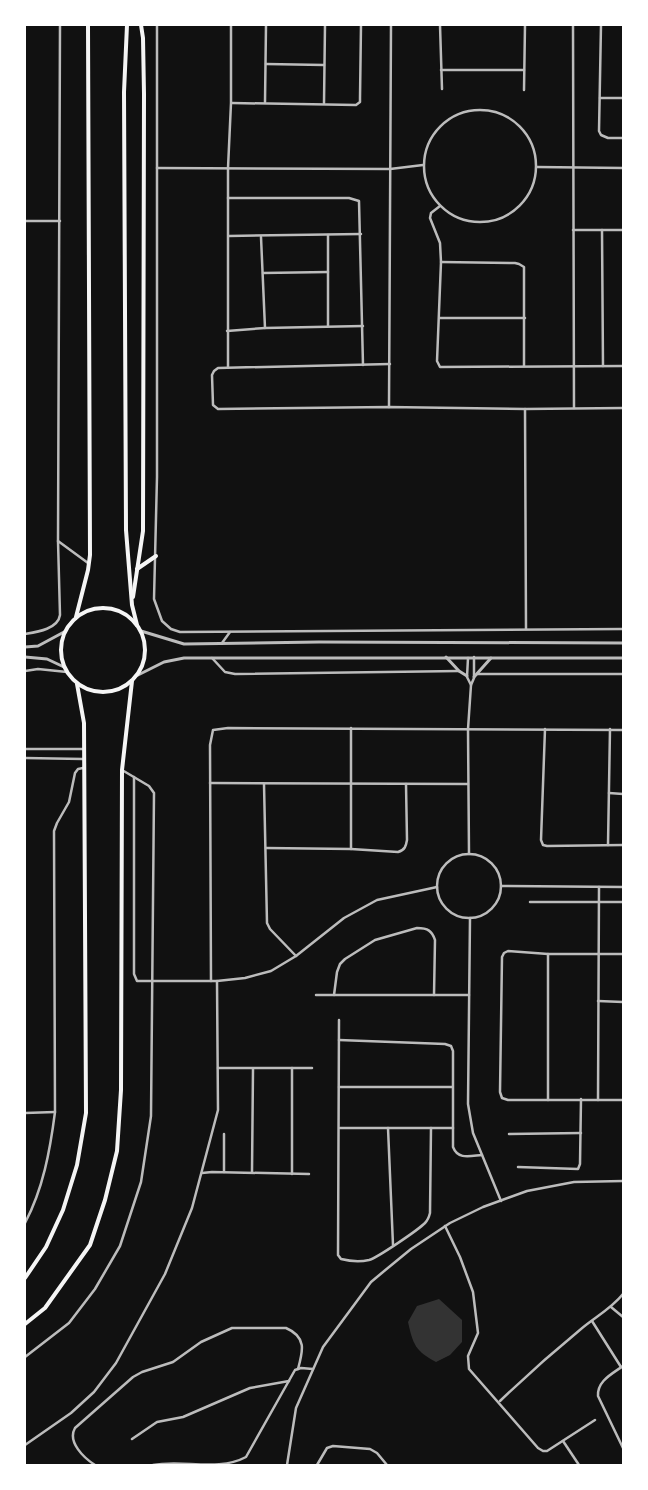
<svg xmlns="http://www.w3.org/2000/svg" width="648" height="1490" viewBox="0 0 648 1490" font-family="Jost,sans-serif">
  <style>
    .water { fill: #333 }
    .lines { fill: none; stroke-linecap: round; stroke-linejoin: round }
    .minor { stroke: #bcbcbc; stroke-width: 2.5 }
    .tertiary { stroke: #bcbcbc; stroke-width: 3 }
    .secondary { stroke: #f5f5f5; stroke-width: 4 }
  </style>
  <rect width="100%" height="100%" fill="#111"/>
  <!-- water -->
  <path class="water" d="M439,1299L462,1320V1342L450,1355L436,1362C415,1351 413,1344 408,1322L417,1306Z"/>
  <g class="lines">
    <!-- minor -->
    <g class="minor">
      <polyline points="157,25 157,477 154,599 162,621 171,629 180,632 623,629"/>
      <polyline points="440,25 442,89"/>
      <polyline points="573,25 574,408"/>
      <polyline points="601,25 599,131 601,135 608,138 623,138"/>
      <polyline points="266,64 324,65"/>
      <polyline points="441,70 524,70"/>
      <polyline points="524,90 525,25"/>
      <polyline points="600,98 623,98"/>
      <polyline points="265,102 266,25"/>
      <polyline points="232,103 356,105 360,102 360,98 361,25"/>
      <polyline points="324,103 325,25"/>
      <circle cx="480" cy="166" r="56"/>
      <polyline points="537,167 623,168"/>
      <polyline points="157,168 390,169 423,165"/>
      <polyline points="228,198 349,198 359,201 363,365"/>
      <polyline points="440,206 431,213 430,218 440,243 441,262 437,361 440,367 623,366"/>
      <polyline points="25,221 60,221"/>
      <polyline points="573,230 623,230"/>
      <polyline points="602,230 603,366"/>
      <polyline points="229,236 361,234"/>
      <polyline points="261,237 265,328"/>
      <polyline points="441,262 515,263 519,264 524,267 524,366"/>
      <polyline points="263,273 328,272"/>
      <polyline points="440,318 525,318"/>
      <polyline points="328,326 328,235"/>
      <polyline points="227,331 265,328 363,326"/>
      <polyline points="390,364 218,368 214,371 212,375 213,405 218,409 389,407 525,409 623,408"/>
      <polyline points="228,367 228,168 231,103 231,25"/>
      <polyline points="389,407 391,25"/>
      <polyline points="525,409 526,629"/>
      <polyline points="58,541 88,563"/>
      <path d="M25,634C37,632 58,629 60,615L58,541L60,25"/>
      <polyline points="222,643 230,632"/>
      <polyline points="212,658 225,672 235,674 459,671"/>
      <polyline points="468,658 467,677 471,685 474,678 474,657"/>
      <polyline points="25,671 38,669 67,672"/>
      <polyline points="477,674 623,674"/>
      <polyline points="351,728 351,849"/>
      <polyline points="545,729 541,840 543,845 547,846 623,845"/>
      <polyline points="25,749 83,749"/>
      <polyline points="25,758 83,759"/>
      <polyline points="134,777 134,974 137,981 217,981 245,978 271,971 296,956 344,918 377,900 437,887"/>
      <polyline points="210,783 468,784"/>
      <polyline points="264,784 267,923 270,929 296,956"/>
      <polyline points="609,793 623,794"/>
      <polyline points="608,845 610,729"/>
      <path d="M266,848L351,849L398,852C405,850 406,846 407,840L406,784"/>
      <polyline points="469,854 468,729 471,685"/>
      <circle cx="469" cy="886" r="32"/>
      <polyline points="501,886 623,887"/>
      <polyline points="530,902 623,902"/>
      <polyline points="470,918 468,1104 473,1133 501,1201"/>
      <polyline points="623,954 548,954 508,951 504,953 502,957 500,1092 502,1098 508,1100 623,1100"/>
      <polyline points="211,981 210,745 213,730 228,728 623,730"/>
      <polyline points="316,995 469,995"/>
      <path d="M334,995L337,972L340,964L345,959L375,940L417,928C428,928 432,931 435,940L434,995"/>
      <polyline points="598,1001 623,1002"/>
      <path d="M339,1020L338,1255L341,1259C349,1261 360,1262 369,1260C377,1258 418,1230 425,1223C428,1220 429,1217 430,1213L431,1128"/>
      <path d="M339,1040L445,1044L451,1046L453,1051V1147C458,1160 470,1156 482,1155"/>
      <polyline points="218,1068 312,1068"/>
      <polyline points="339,1087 452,1087"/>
      <polyline points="548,1100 548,954"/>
      <polyline points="598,1100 599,887"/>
      <polyline points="25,1113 55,1112"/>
      <polyline points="340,1128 453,1128"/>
      <polyline points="388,1128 393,1245"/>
      <polyline points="224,1134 224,1172"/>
      <polyline points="509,1134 581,1133"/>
      <polyline points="518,1167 578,1169 580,1164 581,1099"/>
      <polyline points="252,1172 253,1069"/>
      <polyline points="202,1173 212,1172 309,1174"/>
      <polyline points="292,1174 292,1068"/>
      <path d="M25,1223C43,1189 50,1151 55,1112L54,831L57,823L69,802L75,773L78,769L83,768"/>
      <polyline points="445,1226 460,1257 473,1292 478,1333 468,1356 469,1369 538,1448 543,1451 547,1451 595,1420"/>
      <polyline points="611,1307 623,1317"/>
      <polyline points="592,1321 621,1367"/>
      <polyline points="25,1357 69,1323 95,1289 120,1246 141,1182 151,1116 154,793 149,786 122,770"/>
      <path d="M623,1366C612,1374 597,1381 598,1396L623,1448"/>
      <path d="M500,1401C526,1376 553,1352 581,1329C595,1317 611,1309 623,1294"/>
      <polyline points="132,1439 157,1422 183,1417 250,1388 289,1381"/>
      <polyline points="563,1441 579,1465"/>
      <polyline points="25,1445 71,1413 94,1392 116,1363 165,1274 192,1208 218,1110 217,981"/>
      <path d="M95,1465C84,1458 67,1442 75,1428L133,1377L142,1372L173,1362L201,1342L232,1328H286C307,1337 303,1351 298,1369"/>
      <path d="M153,1465C182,1459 218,1472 246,1457L295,1370L301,1368L313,1369"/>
      <polyline points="287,1465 296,1408 323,1347 371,1282 383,1272 411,1249 450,1223 483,1207 527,1191 574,1182 623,1181"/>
      <polyline points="317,1465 327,1448 333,1446 370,1449 377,1453 387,1465"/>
    </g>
    <!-- tertiary -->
    <g class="tertiary">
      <polyline points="141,631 184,644 319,642 623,643"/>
      <polyline points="25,647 38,646 64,632"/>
      <polyline points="25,657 47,659 64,667"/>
      <polyline points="446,657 459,671 467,676"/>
      <polyline points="138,675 164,662 184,658 623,658"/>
      <polyline points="474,677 491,658"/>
    </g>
    <!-- secondary -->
    <g class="secondary">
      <polyline points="127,25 124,92 126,530 132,605 137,625"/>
      <polyline points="137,569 156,556"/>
      <polyline points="133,597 143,531 144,94 143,38 141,25"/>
      <circle cx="103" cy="650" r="42"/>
      <polyline points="76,617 88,570 90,555 88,25"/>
      <polyline points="25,1278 46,1247 63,1210 77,1165 86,1113 84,723 77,684"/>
      <polyline points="25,1324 45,1308 90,1245 105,1200 117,1151 121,1090 122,770 132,681"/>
    </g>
  </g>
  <!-- border -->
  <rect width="648" height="1490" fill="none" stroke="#ffffff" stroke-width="52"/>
</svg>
